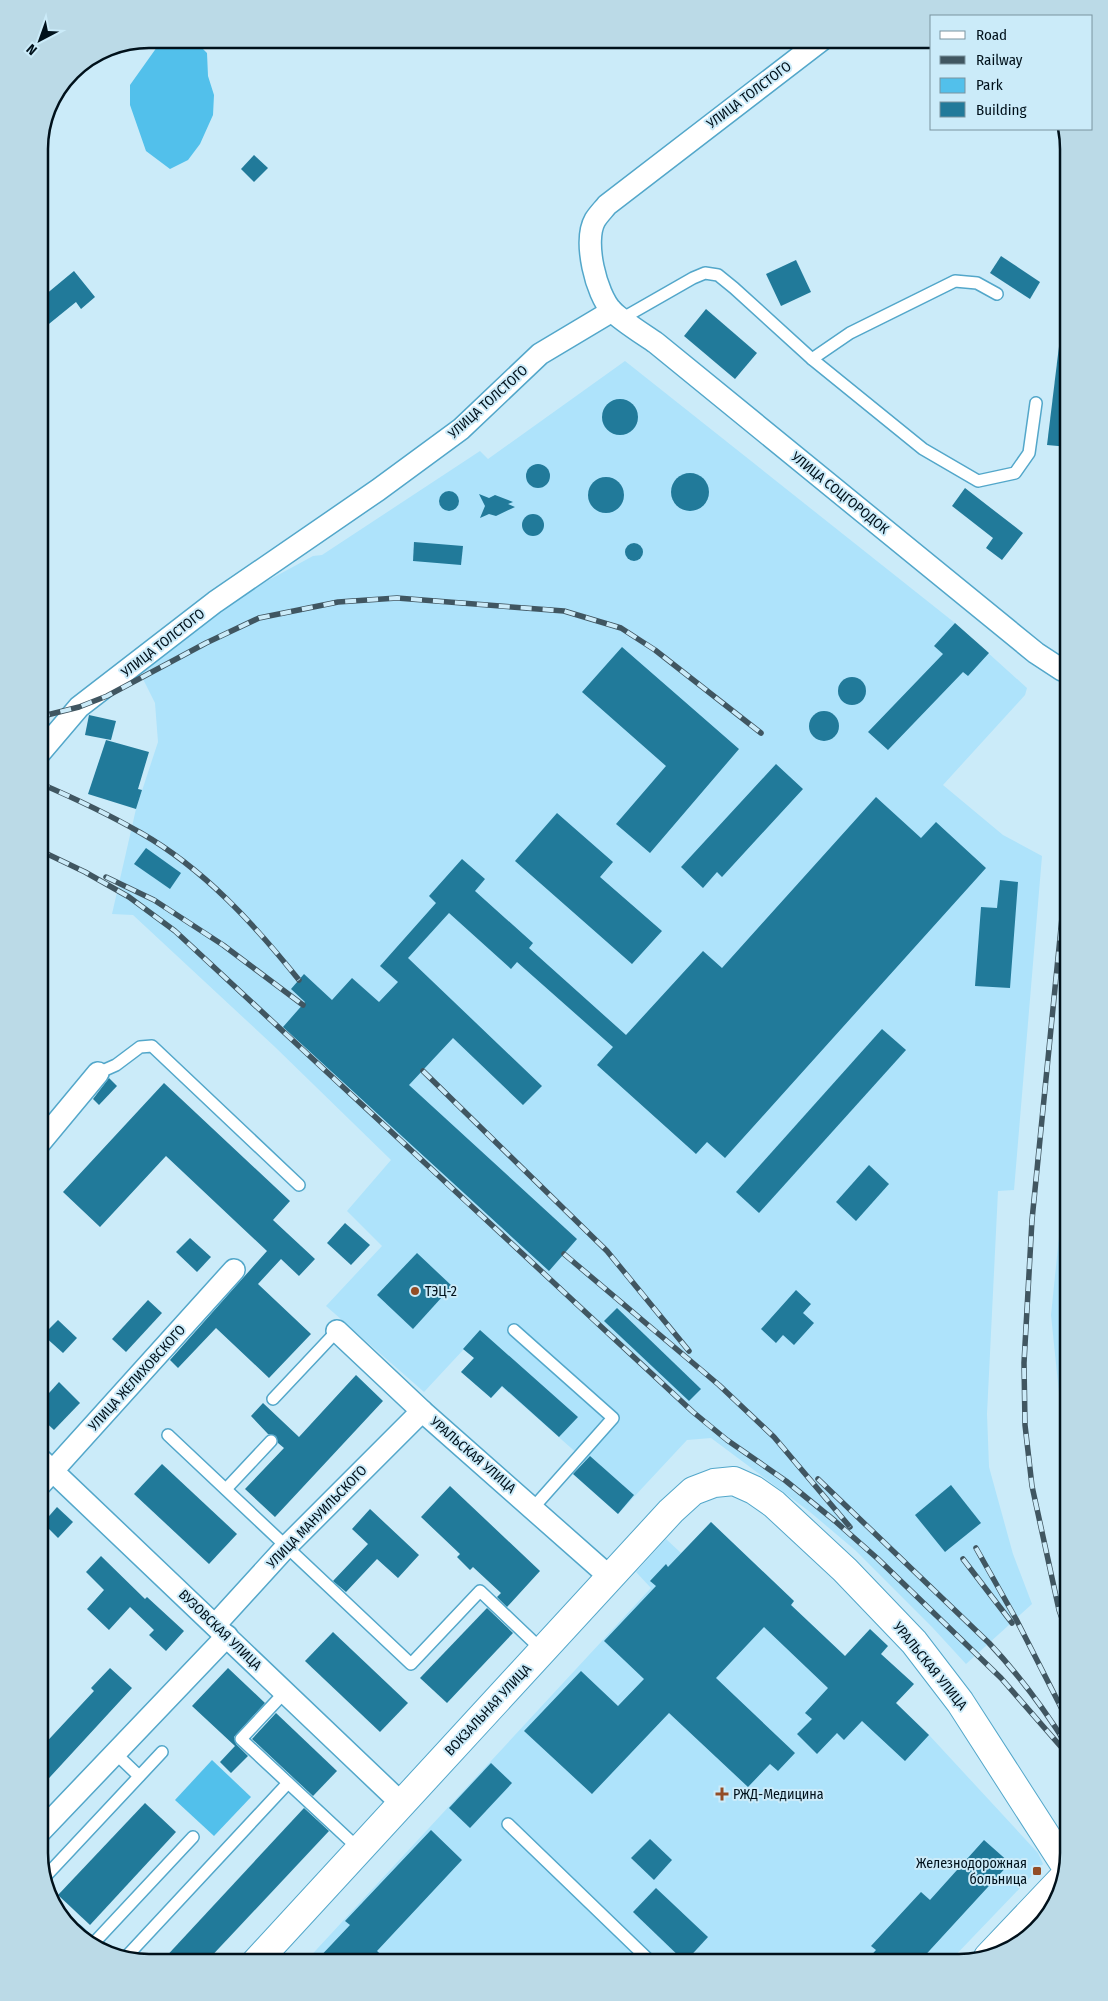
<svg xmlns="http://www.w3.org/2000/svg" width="1108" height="2001" viewBox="0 0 1108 2001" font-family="'Fira Sans Condensed',sans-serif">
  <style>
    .built { fill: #aee3fb }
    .green { fill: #52c0eb }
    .building { fill: #217a9a }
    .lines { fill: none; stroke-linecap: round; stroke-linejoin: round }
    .service-casing { stroke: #53a7ca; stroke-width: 14 }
    .minor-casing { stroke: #53a7ca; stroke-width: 24 }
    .tertiary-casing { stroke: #53a7ca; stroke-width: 30 }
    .service { stroke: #fff; stroke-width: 11 }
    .minor { stroke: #fff; stroke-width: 21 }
    .tertiary { stroke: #fff; stroke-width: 28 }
    .rail-casing { stroke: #405661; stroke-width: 5.5 }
    .rail { stroke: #cbebf9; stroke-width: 4; stroke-dasharray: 11; stroke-linecap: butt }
    .poi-dot { fill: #934d26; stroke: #cbebf9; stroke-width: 2 }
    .labels { text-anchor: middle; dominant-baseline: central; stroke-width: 4; stroke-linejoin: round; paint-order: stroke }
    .street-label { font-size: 14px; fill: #00111b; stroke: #cbebf9 }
    .poi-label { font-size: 14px; fill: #00111b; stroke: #cbebf9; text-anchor: start }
    .rim { fill: none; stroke: #00111b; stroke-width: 2.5 }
  </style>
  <rect width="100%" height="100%" fill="#cbebf9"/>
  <!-- built -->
  <g class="built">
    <polygon points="625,361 955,623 1027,688 1025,695 943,785 1003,835 1042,856 1014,1190 998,1191 987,1414 989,1467 1013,1554 1032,1604 966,1664 932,1627 855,1550 810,1512 711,1438 687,1440 618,1514 573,1474 585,1461 579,1455 502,1387 491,1398 461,1372 474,1358 464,1349 424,1392 326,1306 382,1246 347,1211 391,1160 275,1047 133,915 112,914 136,809 158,742 155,703 139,671 219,607 313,556 322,555 480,451 488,459"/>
    <polygon points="1069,1140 1069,1490 1051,1315"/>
    <polygon points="711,1522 794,1601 791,1605 929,1735 1038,1853 1043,1864 949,1962 305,1962 651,1588 636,1572 666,1539 681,1553"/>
  </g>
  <!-- green -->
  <g class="green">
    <polygon points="174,39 194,40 207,53 208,76 214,95 213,115 200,144 188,160 170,169 146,151 130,105 130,85 157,47"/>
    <polygon points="212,1760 251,1797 214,1836 175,1800"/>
  </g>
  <!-- building -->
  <g class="building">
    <polygon points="254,155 268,168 254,182 241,169"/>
    <polygon points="1001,256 1040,282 1030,299 990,273"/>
    <polygon points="796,260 811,292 781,306 766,274"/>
    <polygon points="74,271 95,297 81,309 76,302 39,332 39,300"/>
    <polygon points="706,309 757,353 735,379 684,336"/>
    <polygon points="1060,338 1069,339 1069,447 1047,445"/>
    <circle cx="620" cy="417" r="18"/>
    <circle cx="538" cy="476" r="12"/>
    <circle cx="690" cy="492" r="19"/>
    <circle cx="606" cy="495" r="18"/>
    <polygon points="965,488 1023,533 1002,560 986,548 993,538 952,506"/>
    <circle cx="449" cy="501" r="10"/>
    <polygon points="479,494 489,498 495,495 513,502 508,504 515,507 496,516 489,514 480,518 485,506"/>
    <circle cx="533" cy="525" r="11"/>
    <polygon points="414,542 463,546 461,565 413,561"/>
    <circle cx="634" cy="552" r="9"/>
    <polygon points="955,623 989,653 968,676 963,672 888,750 868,732 943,654 934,646"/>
    <polygon points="622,647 739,749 650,853 616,824 666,766 582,692"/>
    <circle cx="852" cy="691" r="14"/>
    <circle cx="824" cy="726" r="15"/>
    <polygon points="89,715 116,721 111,740 85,735"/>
    <polygon points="106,740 149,752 138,789 142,790 136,809 88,794"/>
    <polygon points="776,764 803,789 722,877 717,872 703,888 681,867"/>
    <polygon points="876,797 921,838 936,822 986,868 725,1158 707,1142 696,1154 597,1065 613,1047 517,962 511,969 449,913 408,958 542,1086 523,1105 453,1038 409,1085 577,1239 549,1271 283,1027 305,1002 291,989 304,974 332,1000 352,978 379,1002 398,982 380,966 436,903 429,896 462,859 485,879 475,891 533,943 529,948 626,1035 703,951 722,968"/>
    <polygon points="557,813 613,862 600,877 662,931 632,964 515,861"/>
    <polygon points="146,848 181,873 170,889 134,864"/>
    <polygon points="1000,880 1018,882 1010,988 975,986 981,907 997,908"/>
    <polygon points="882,1029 906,1050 759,1213 736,1192"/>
    <polygon points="109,1078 117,1086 99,1105 93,1099"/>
    <polygon points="164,1083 290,1201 273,1220 315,1259 299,1276 281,1259 258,1284 311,1334 269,1378 216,1328 178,1368 170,1360 267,1251 166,1156 100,1227 63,1192"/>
    <polygon points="869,1165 889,1184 856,1221 836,1202"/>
    <polygon points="345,1223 370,1245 351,1265 327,1243"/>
    <polygon points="190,1238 211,1257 197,1272 176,1252"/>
    <polygon points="417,1253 452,1286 413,1329 377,1295"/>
    <polygon points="796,1290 811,1304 803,1313 814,1323 794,1345 783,1335 776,1343 761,1329"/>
    <polygon points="148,1300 162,1313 126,1352 112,1339"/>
    <polygon points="617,1308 701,1389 689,1401 604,1321"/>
    <polygon points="58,1320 77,1338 63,1353 43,1335"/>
    <polygon points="480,1330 578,1417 559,1437 502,1386 491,1398 461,1372 474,1358 463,1349"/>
    <polygon points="356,1375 383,1401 275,1517 245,1489 284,1448 278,1443 276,1436 268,1434 251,1416 263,1403 299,1437"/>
    <polygon points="59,1382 80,1403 54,1430 39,1416 39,1404"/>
    <polygon points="590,1456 634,1495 618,1514 573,1474"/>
    <polygon points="162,1464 237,1534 209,1564 134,1494"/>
    <polygon points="951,1485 981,1523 945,1552 915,1515"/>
    <polygon points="450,1486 540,1571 507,1607 497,1597 501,1593 473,1567 470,1570 457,1557 460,1554 421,1517"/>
    <polygon points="57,1507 73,1522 58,1538 43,1523"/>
    <polygon points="370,1509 419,1555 398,1578 377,1559 346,1592 333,1581 368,1544 352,1529"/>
    <polygon points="711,1522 794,1601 791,1605 845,1656 870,1629 888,1646 881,1654 914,1684 896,1703 929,1735 905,1761 862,1721 844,1740 837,1733 817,1754 797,1734 812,1719 805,1713 828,1688 764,1627 716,1678 795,1753 778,1771 770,1764 748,1787 669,1713 592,1794 524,1731 581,1671 618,1706 644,1679 604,1641 656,1586 650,1581 666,1564 668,1567"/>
    <polygon points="101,1556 145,1599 147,1597 184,1631 166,1651 149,1635 154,1630 130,1607 109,1630 87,1609 104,1590 86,1572"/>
    <polygon points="487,1608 513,1633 447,1703 420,1678"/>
    <polygon points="333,1632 408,1703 380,1732 305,1661"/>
    <polygon points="110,1668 132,1688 39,1789 39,1750 94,1691 91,1688"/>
    <polygon points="228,1668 265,1703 234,1737 236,1744 248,1756 231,1773 220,1762 235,1746 192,1706"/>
    <polygon points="276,1713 337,1771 313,1796 252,1739"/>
    <polygon points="491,1763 512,1783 470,1828 449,1808"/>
    <polygon points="145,1803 176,1832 90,1925 58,1895"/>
    <polygon points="304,1808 329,1831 206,1962 161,1962"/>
    <polygon points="431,1830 462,1860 377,1951 389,1962 315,1962 350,1925 345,1921"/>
    <polygon points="650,1839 672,1860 654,1880 631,1858"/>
    <polygon points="984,1840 1010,1863 919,1962 865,1962 876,1950 871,1946 921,1892 930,1900"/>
    <polygon points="656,1888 708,1937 685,1962 633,1912"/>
  </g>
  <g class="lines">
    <!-- service casing -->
    <g class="service-casing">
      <g id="service">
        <polyline points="623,318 693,278 705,273 718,275 734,288 812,359 923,449 978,481 1015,473 1029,453 1036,403"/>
        <polyline points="812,359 850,333 955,281 977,283 997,294"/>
        <polyline points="98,1073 116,1065 140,1047 152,1046 299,1185"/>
        <polyline points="514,1330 613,1418 533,1508"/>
        <polyline points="273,1399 337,1331"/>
        <polyline points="168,1435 411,1664 480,1591 543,1651"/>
        <polyline points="226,1489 271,1441"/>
        <polyline points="285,1692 241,1739 359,1849"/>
        <polyline points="115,1753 139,1776"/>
        <polyline points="508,1824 651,1962"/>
        <polyline points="44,1878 162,1752"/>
        <polyline points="76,1930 92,1945 193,1837"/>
        <polyline points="126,1957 288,1783"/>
      </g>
    </g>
    <!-- minor casing -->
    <g class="minor-casing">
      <g id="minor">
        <path d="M823,39L607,205C603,210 598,215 595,220C583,241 596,294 612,311C622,321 643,334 656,343L1036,653L1062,670L1069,671"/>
        <polyline points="39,754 79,707 215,602 378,490 461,429 540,354 612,311"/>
        <polyline points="39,1144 98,1073"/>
        <polyline points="337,1331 422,1411 611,1578"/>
        <polyline points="39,1458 401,1803"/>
        <polyline points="39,1486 234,1270"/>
        <polyline points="215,1625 287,1546 422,1411"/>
        <polyline points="39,1833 227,1636"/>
      </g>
    </g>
    <!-- tertiary casing -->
    <g class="tertiary-casing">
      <g id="tertiary">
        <polyline points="988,1957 1061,1880"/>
        <polyline points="256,1962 671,1511 693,1491 714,1483 734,1481 754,1490 774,1504 845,1570 914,1642 960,1702 1065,1865"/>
      </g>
    </g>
    <!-- service -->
    <use href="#service" class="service"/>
    <!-- minor -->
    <use href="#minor" class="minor"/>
    <!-- tertiary -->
    <use href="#tertiary" class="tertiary"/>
    <!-- rail casing -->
    <g class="rail-casing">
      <g id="rail">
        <polyline points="39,717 79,707 107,696 206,643 259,618 338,602 397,598 564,611 621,628 655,650 761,733"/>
        <path d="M39,783C74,798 108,814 141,833C204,869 254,924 299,980"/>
        <polyline points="39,850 85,872 129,897 175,931 693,1412 727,1440 786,1481 835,1521 878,1559 1001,1678 1069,1756"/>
        <polyline points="106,877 154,900 223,945 303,1005"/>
        <polyline points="423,1071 607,1251 689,1351"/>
        <polyline points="564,1254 719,1385 774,1437 850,1527"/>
        <path d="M818,1479L989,1643C1019,1675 1045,1710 1068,1747"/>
        <polyline points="976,1548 1016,1619 1069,1723"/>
        <polyline points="963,1559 1012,1623"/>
        <polyline points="1069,1638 1059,1610 1032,1486 1025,1425 1024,1363 1032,1220 1069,847"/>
      </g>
    </g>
    <!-- rail -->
    <use href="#rail" class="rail"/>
  </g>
  <!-- markers -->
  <g class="poi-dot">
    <circle cx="415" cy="1291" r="5"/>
    <path d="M719.5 1786.5h5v5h5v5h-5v5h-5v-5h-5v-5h5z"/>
    <rect x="1032" y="1866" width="10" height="10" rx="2.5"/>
  </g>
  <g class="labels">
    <!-- street labels -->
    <g class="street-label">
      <text transform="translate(749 95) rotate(-37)">УЛИЦА ТОЛСТОГО</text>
      <text transform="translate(488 402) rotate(-42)">УЛИЦА ТОЛСТОГО</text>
      <text transform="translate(840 493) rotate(39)">УЛИЦА СОЦГОРОДОК</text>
      <text transform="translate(163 643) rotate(-38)">УЛИЦА ТОЛСТОГО</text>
      <text transform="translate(137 1378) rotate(-48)">УЛИЦА ЖЕЛИХОВСКОГО</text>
      <text transform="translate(473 1455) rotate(41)">УРАЛЬСКАЯ УЛИЦА</text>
      <text transform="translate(317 1517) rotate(-46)">УЛИЦА МАНУИЛЬСКОГО</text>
      <text transform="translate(220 1630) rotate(44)">ВУЗОВСКАЯ УЛИЦА</text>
      <text transform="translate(930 1666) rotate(51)">УРАЛЬСКАЯ УЛИЦА</text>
      <text transform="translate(488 1710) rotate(-47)">ВОКЗАЛЬНАЯ УЛИЦА</text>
    </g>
    <!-- poi labels -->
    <g class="poi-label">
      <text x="425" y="1291">ТЭЦ-2</text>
      <text x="733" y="1794">РЖД-Медицина</text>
      <text x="1027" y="1863" text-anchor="end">Железнодорожная<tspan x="1027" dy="16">больница</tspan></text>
    </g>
  </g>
  <!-- crop -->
  <path d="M0 0H1108V2001H0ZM149 48H959A101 101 0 0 1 1060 149V1853A101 101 0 0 1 959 1954H149A101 101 0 0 1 48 1853V149A101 101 0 0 1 149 48Z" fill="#bbdae7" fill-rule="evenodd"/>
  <path class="rim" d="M149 48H959A101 101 0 0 1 1060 149V1853A101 101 0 0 1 959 1954H149A101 101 0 0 1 48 1853V149A101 101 0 0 1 149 48Z"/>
  <!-- legend -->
  <rect x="930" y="15" width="162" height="115" fill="#cbebf9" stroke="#7a94a0"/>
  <rect x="940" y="31" width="25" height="8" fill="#ffffff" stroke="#7a94a0"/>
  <text x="976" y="40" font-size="15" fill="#00111b">Road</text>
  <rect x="940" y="56" width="25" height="8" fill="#405661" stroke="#7a94a0"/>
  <text x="976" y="65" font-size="15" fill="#00111b">Railway</text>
  <rect x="940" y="78" width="25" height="15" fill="#52c0eb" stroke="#7a94a0"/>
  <text x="976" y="90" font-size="15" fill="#00111b">Park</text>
  <rect x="940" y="102" width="25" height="15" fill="#217a9a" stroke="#7a94a0"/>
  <text x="976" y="115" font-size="15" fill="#00111b">Building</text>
  <!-- north arrow -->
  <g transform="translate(40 40) rotate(221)" stroke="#cbebf9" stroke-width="4" paint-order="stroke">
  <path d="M0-4L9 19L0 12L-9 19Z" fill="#00111b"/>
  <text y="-8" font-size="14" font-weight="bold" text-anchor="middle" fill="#00111b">N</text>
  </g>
</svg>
